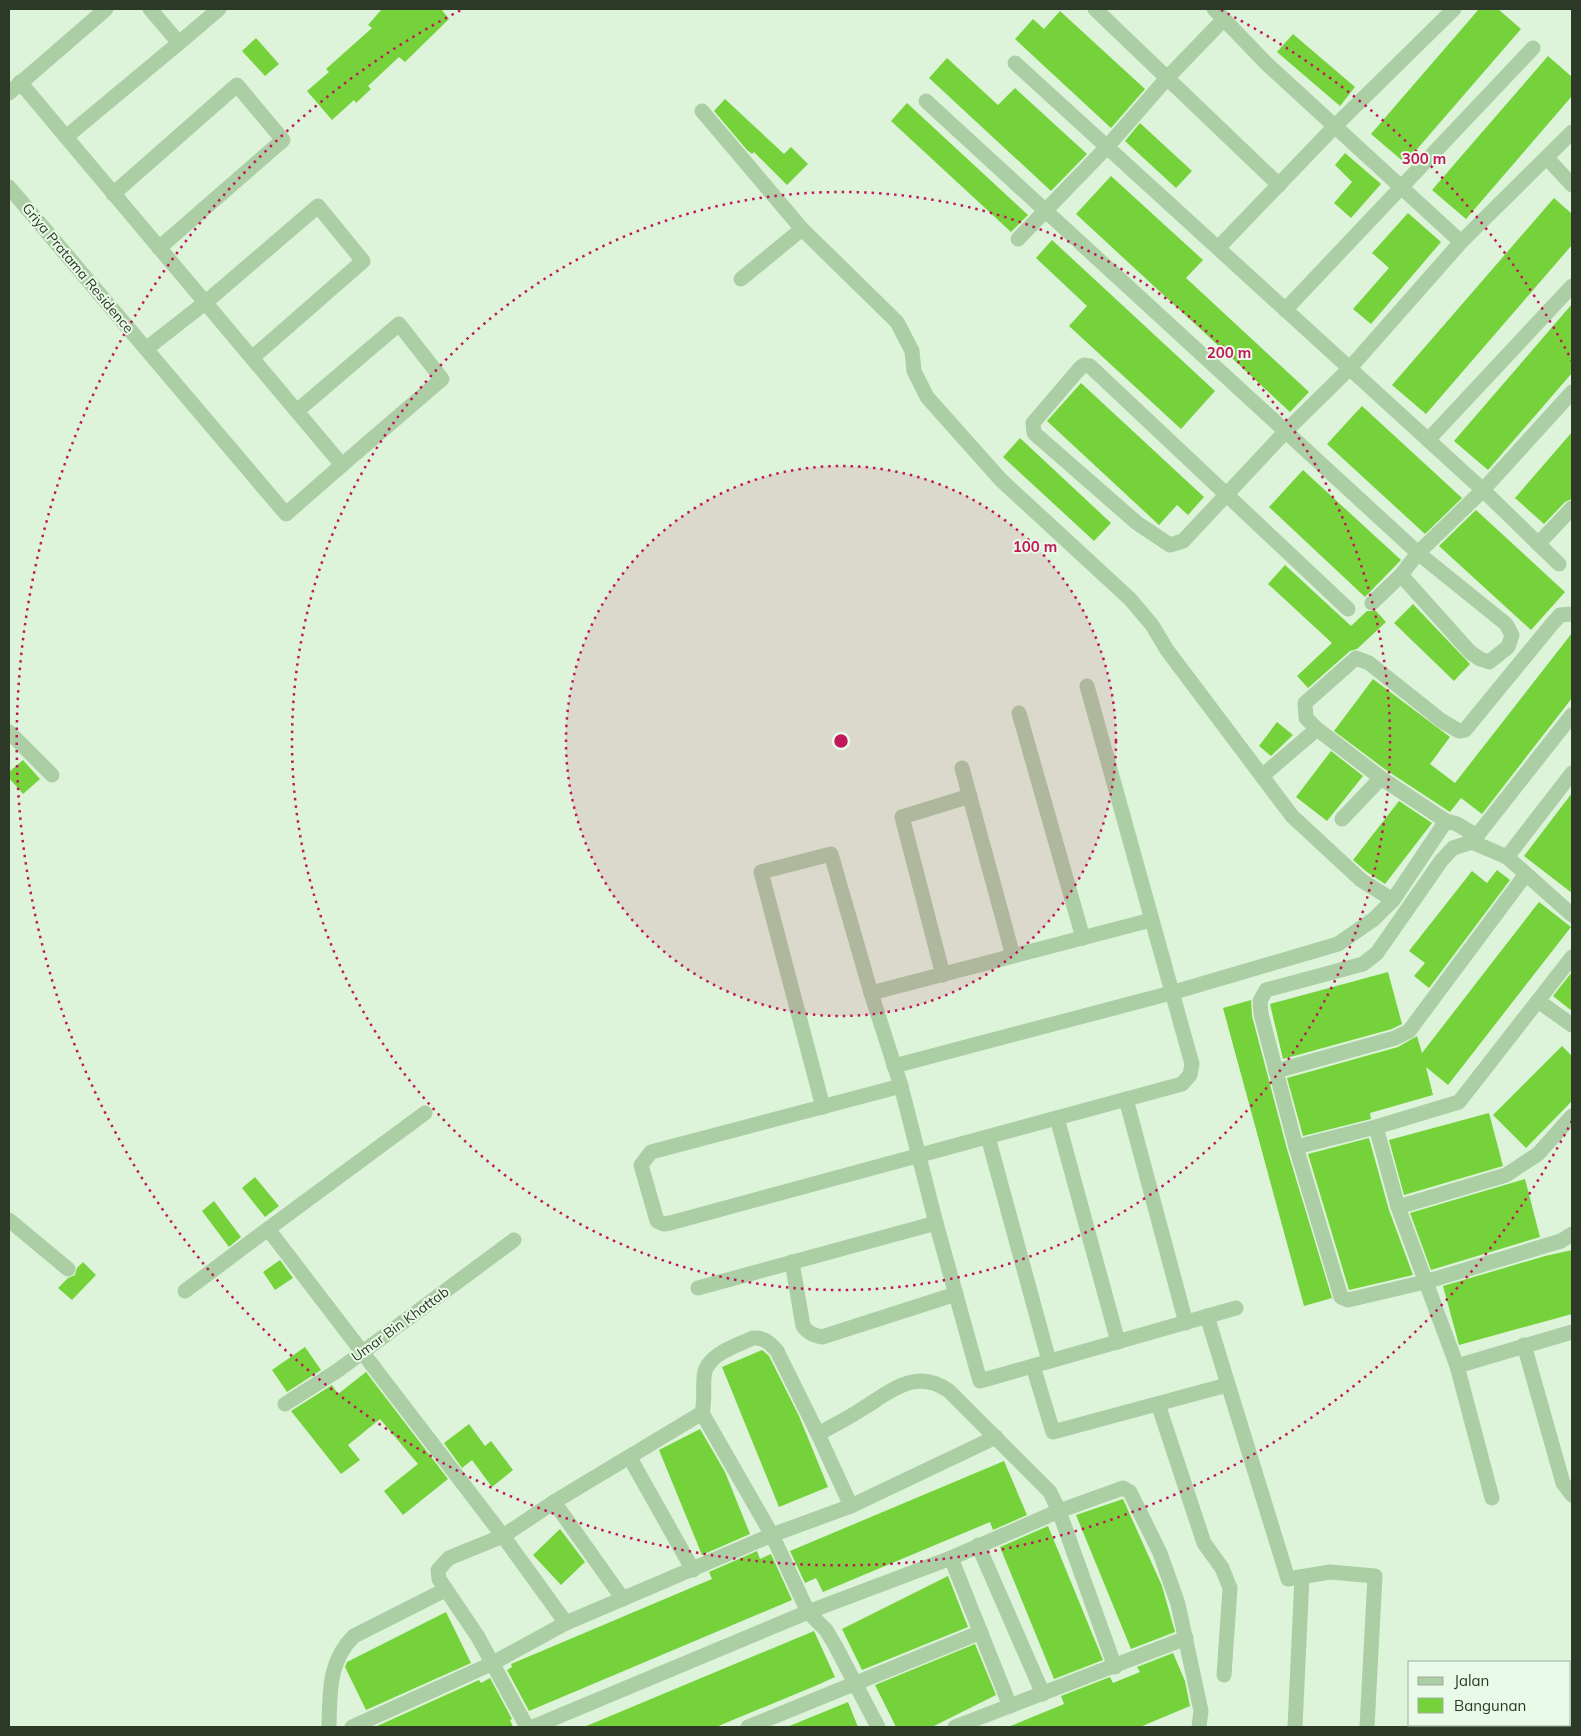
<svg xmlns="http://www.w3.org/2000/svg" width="1581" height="1736" viewBox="0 0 1581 1736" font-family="Mulish,sans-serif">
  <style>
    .building { fill: #76d23b }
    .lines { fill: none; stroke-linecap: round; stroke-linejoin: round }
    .minor { stroke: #accea5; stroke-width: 15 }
    .ring { fill: none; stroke: #c2185b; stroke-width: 2.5; stroke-dasharray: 2.5 5 }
    .labels { text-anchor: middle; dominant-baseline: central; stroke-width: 4; stroke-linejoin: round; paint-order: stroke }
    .street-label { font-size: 14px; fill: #2d3927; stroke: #e9fbe8 }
    .centre { fill: #c2185b; stroke: #e9fbe8; stroke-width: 2.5 }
    .ring-label { font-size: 15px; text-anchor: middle; font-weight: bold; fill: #c2185b; stroke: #e9fbe8; stroke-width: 4; stroke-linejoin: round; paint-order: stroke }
  </style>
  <rect width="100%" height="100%" fill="#ddf4db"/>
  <!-- building -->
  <g class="building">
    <polygon points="382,9 441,9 449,19 405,62 399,57 368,86 371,89 356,103 354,100 332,120 307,91 329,72 326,69 372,28 368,25"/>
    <polygon points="1479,9 1498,9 1521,29 1405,163 1371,134"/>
    <polygon points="1060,11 1145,89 1111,128 1015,39 1033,19 1044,29"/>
    <polygon points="1293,34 1355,87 1340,106 1277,52"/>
    <polygon points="256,38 279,64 265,76 242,51"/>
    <polygon points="1548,56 1572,77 1572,96 1466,219 1432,190"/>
    <polygon points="947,58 998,105 1015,88 1087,154 1051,191 929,78"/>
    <polygon points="725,99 784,154 791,147 808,164 787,185 754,152 752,154 747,150 714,111"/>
    <polygon points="907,103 1028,215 1011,232 891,121"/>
    <polygon points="1140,123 1192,171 1176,188 1125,141"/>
    <polygon points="1345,153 1381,184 1351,218 1334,203 1352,182 1335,165"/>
    <polygon points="1111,176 1203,260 1186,278 1309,392 1290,412 1076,214"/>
    <polygon points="1554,198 1572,214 1572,245 1426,414 1392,385"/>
    <polygon points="1408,213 1441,242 1371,324 1353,309 1389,268 1372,253"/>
    <polygon points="1052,240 1215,391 1181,429 1069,326 1087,306 1036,258"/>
    <polygon points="1572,304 1572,373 1488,470 1454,441"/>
    <polygon points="1081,383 1204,497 1188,515 1177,505 1159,525 1047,421"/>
    <polygon points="1362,406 1462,498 1425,534 1327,444"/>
    <polygon points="1572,432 1572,499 1565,502 1544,524 1515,498"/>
    <polygon points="1020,438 1111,523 1094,541 1003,457"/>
    <polygon points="1303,470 1401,560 1365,597 1269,507"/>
    <polygon points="1476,510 1565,592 1531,630 1439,546"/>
    <polygon points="1285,565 1351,626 1367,611 1376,611 1386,622 1357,649 1350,651 1308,688 1297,676 1332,643 1268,584"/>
    <polygon points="1413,604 1470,664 1454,681 1394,623"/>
    <polygon points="1572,633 1572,698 1482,814 1461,798 1450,812 1386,770 1334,731 1373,679 1450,737 1430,764 1455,783"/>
    <polygon points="1277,722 1293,735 1271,756 1259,746"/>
    <polygon points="1331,751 1363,776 1327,821 1296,797"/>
    <polygon points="23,760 40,779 23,794 9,778 9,772"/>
    <polygon points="1572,793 1572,893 1524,856"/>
    <polygon points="1399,801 1432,823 1385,884 1367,872 1353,860"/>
    <polygon points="1497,870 1510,880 1429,988 1414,976 1425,963 1409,951 1472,871 1487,883"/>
    <polygon points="1539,902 1571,927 1448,1085 1426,1067 1433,1095 1370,1113 1371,1119 1303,1136 1287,1078 1398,1047 1417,1036 1422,1053"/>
    <polygon points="1388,972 1402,1024 1392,1029 1283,1059 1270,1004"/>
    <polygon points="1572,972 1572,1011 1553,996"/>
    <polygon points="1251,1000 1252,1016 1287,1149 1332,1298 1304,1306 1223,1008"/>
    <polygon points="1562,1046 1572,1056 1572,1101 1526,1148 1493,1115"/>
    <polygon points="1489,1113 1503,1166 1404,1195 1389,1140"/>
    <polygon points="1369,1138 1389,1210 1413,1275 1349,1290 1308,1154"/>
    <polygon points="255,1177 279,1206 265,1217 242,1188"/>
    <polygon points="1525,1179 1540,1237 1431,1270 1410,1213"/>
    <polygon points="214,1201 241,1237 229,1247 202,1211"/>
    <polygon points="1572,1250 1572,1314 1459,1345 1443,1286 1545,1256"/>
    <polygon points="280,1260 293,1278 275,1290 263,1272"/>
    <polygon points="83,1262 96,1275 72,1300 58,1288 68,1278 75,1275 77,1268"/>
    <polygon points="305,1347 321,1370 287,1392 272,1370"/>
    <polygon points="762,1350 769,1356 799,1416 828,1487 779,1507 722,1367"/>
    <polygon points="366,1372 448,1479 403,1515 384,1491 418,1464 380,1419 348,1445 360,1460 341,1474 291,1411 332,1385 338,1394"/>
    <polygon points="469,1424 485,1446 491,1441 513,1470 492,1487 472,1460 462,1468 444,1443"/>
    <polygon points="700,1429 725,1472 750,1534 702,1555 659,1450"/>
    <polygon points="1004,1461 1027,1515 993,1530 990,1522 823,1592 816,1578 805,1583 790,1551"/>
    <polygon points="1123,1499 1162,1586 1175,1632 1131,1649 1076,1515"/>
    <polygon points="1048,1526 1103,1660 1054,1679 1000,1547"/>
    <polygon points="560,1529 585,1562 561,1585 533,1555"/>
    <polygon points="757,1551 760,1559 771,1554 792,1600 529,1711 507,1670 512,1667 511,1664 712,1579 709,1572"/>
    <polygon points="948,1576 968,1627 862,1670 842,1629"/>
    <polygon points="446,1612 471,1663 366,1710 345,1667 347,1662"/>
    <polygon points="814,1631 835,1677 815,1686 716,1727 584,1727"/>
    <polygon points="975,1644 996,1695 932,1727 896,1727 875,1685"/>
    <polygon points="1173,1653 1185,1681 1190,1706 1140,1727 1008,1727 1064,1704 1061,1696 1110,1677 1113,1683 1140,1672 1137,1667"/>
    <polygon points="490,1678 512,1719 510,1720 513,1727 375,1727 479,1680 481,1683"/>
    <polygon points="848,1702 858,1727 787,1727"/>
  </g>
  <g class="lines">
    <!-- minor -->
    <g class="minor">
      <polyline points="150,9 179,43 219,9"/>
      <polyline points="1095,9 1279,185"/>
      <polyline points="1214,9 1267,64 1461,242"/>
      <polyline points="1015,63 1483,490 1559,564"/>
      <polyline points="20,82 66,137 179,43"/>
      <polyline points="9,93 106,9"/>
      <polyline points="926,101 1418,553 1506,624 1512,635 1508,647 1489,662 1480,659 1470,652 1401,575 1418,553 1483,490 1572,392"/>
      <polyline points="702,111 802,229 897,322 912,351 914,371 927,397 1001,480 1130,599 1152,625 1167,650 1292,816 1361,880 1393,900"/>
      <path d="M66,137C158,247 250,356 342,465L442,379L399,324L297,411"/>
      <polyline points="1547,158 1572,185"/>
      <polyline points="9,187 146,349"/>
      <polyline points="113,194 237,85 283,140 159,248"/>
      <polyline points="1018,239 1107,147 1168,77 1224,19"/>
      <polyline points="1218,248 1336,125 1454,9"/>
      <polyline points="741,279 802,229"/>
      <polyline points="1285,310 1533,48"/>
      <polyline points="252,358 363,261 318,206 206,302 146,349 286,514 342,465"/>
      <polyline points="1428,440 1572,286"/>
      <polyline points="1538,544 1572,508"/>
      <polyline points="1372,603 1401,575"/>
      <polyline points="1348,609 1090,366 1084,365 1080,368 1033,423 1034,433 1137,523 1170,545 1183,541 1286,431 1349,369 1461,242 1572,132"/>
      <polyline points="1019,713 1083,938"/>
      <polyline points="1572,715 1472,842 1453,848 1441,861 1377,953 1363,964 1266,990 1260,1001 1261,1014 1296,1147 1341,1297 1348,1300 1425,1282 1561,1241 1572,1234"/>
      <polyline points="9,732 52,775"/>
      <polyline points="962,768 1013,956"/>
      <polyline points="1262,776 1317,729"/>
      <polyline points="1342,819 1381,778"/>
      <polyline points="1446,821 1381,778 1317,729 1306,718 1305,703 1356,658 1369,663 1442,721 1459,731 1465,730 1552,624 1560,615 1572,614"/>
      <polyline points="1472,842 1507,857 1572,915"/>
      <polyline points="1507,857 1572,773"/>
      <polyline points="943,975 902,817 970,796"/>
      <polyline points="871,993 1151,920"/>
      <polyline points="1538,1001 1572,1025"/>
      <polyline points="894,1066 1171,993 1338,944 1374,919 1393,900 1446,821 1457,824 1477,836"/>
      <polyline points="1276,1071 1395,1038 1409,1031 1526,874"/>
      <polyline points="901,1086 651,1152 641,1165 657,1221 664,1224 670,1223 1182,1084 1190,1075 1192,1064 1087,686"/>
      <polyline points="1126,1099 1186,1323"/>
      <polyline points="823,1107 761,872 831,854 871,993 901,1086 936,1223 980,1381 1236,1308"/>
      <polyline points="425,1113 268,1229 503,1536 566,1623"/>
      <polyline points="1057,1118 1118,1342"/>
      <polyline points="1376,1127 1398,1207 1457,1366 1492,1498"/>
      <polyline points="988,1137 1049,1361"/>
      <polyline points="1296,1147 1376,1127 1459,1102 1572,957"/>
      <polyline points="1398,1207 1506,1175 1538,1154 1572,1116"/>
      <polyline points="9,1220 68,1269"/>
      <path d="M792,1262L803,1326C808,1333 813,1335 822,1337L956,1294"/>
      <polyline points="698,1288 936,1223"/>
      <polyline points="185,1291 268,1229"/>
      <polyline points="1207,1316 1288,1579 1330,1572 1375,1576 1367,1727"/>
      <polyline points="1524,1345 1563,1483 1572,1495"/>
      <polyline points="1033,1366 1053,1432 1227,1385"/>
      <polyline points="1457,1366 1572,1332"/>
      <polyline points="285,1404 337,1371 514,1240"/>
      <polyline points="1158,1404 1204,1543 1222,1568 1230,1588 1224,1675"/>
      <polyline points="702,1413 772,1535 808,1612 826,1630 835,1645 878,1727"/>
      <path d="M818,1434C833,1426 848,1418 862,1409C890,1392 916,1367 949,1391L1050,1492L1059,1511L1115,1667"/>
      <polyline points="630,1458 693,1570"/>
      <polyline points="554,1502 623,1599"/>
      <polyline points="978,1545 1043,1694"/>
      <polyline points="951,1558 1010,1706"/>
      <polyline points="1543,1725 1544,1727"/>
      <path d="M329,1727C330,1693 328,1661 354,1636L445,1590"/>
      <polyline points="352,1727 491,1664 566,1623 772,1535 851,1506 996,1437"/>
      <path d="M527,1727L478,1637L439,1579L438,1570L449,1558L503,1536L554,1502L702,1413C705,1401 703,1390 704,1378C704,1355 736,1346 753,1338C764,1337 770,1343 777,1351L818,1434L851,1506"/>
      <polyline points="533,1727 808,1612 951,1558 1059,1511 1123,1488 1130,1492 1160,1553 1178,1604 1201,1711 1199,1727"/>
      <polyline points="748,1727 981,1632"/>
      <polyline points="955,1727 1186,1638"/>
      <polyline points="1295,1727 1302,1577"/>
    </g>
  </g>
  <!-- distance rings -->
  <circle cx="841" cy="741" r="275" fill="#c2185b" fill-opacity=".12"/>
  <g class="ring">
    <circle cx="841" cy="741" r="275"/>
    <circle cx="841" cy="741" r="549"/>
    <path d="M1572 1121A824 824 0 1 1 461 10M1221 10A824 824 0 0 1 1572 361"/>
  </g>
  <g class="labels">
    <!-- street labels -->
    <g class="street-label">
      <text transform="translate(78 268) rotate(50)">Griya Pratama Residence</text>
      <text transform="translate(400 1324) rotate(-36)">Umar Bin Khattab</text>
    </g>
  </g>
  <circle cx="841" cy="741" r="8" class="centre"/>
  <g class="ring-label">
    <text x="1424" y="164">300 m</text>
    <text x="1229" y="358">200 m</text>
    <text x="1035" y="552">100 m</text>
  </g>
  <!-- border -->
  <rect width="1581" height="1736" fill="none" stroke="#2d3927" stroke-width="20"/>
  <!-- legend -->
  <rect x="1408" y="1661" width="162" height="65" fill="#e9fbe8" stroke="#9ead9b"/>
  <rect x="1418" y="1677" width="25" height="8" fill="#accea5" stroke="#9ead9b"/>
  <text x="1454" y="1686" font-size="15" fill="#2d3927">Jalan</text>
  <rect x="1418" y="1698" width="25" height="15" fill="#76d23b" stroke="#9ead9b"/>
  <text x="1454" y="1711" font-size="15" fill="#2d3927">Bangunan</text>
</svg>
